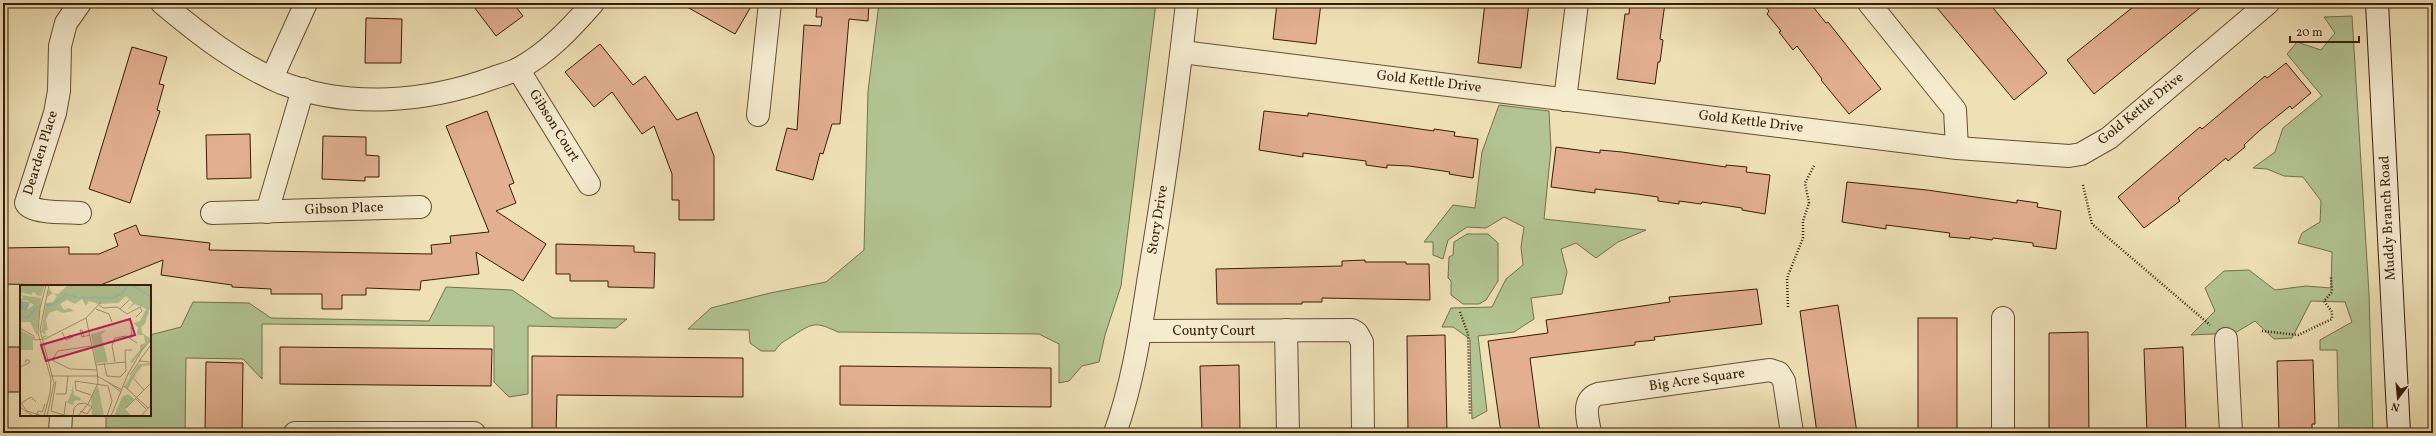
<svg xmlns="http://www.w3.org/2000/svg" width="2436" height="436" viewBox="0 0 2436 436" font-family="Vollkorn,serif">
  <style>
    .green { fill: #b2c493; stroke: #75704d }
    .building { fill: #e2af90; stroke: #381c07 }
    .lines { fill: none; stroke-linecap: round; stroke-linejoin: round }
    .minor-casing { stroke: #664d33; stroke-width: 24 }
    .tertiary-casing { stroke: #664d33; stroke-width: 24 }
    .secondary-casing { stroke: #381c07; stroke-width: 24 }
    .path { stroke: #381c07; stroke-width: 2.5; stroke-dasharray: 1 2; stroke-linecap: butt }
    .minor { stroke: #f5ecd0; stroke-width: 22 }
    .tertiary { stroke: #f5ecd0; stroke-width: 22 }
    .secondary { stroke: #f5ecd0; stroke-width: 22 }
    .labels { text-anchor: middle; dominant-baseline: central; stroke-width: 4; stroke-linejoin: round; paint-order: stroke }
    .street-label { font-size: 14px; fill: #381c07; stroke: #f5ecd0 }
    .inset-river { fill: none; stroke: #9abea9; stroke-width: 2 }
    .inset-road { fill: none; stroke: #a69270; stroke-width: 1 }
    .view { fill: #c2185b; fill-opacity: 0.15; stroke: #c2185b; stroke-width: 2 }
    .inset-edge { fill: none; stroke: #381c07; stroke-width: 2 }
  </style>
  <rect width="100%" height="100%" fill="#efe1b6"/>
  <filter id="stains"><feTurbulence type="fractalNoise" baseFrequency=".005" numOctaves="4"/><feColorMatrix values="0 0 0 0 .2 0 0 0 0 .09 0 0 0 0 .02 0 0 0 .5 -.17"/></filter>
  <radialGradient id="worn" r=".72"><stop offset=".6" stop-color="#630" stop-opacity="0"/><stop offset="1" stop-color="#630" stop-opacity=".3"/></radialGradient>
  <!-- green -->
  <g class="green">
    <path d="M879,3H1156L1121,286L1105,335L1099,362L1082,366L1069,381L1059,383V344L1039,334L838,332C816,322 814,322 794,335C786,341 781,341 775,351H761L750,343L749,330L688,329L711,308L770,293L826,282L864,250L868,91Z"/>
    <polygon points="2352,16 2369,294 2373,433 2339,433 2337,350 2320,350 2320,340 2352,322 2345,302 2311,301 2292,338 2274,339 2255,321 2235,333 2191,335 2215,311 2205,288 2224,271 2249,270 2275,290 2306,286 2331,288 2332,252 2298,243 2302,233 2320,222 2321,201 2303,177 2284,176 2267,169 2253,168 2275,152 2283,128 2322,96 2287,54 2297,42 2321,50 2335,33 2324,17"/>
    <polygon points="1499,105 1549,111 1551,149 1544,219 1646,230 1618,242 1596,258 1576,243 1561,249 1567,272 1562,294 1531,298 1534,319 1514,332 1478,336 1487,411 1472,419 1470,339 1453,327 1442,327 1451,308 1492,307 1506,279 1523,265 1521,247 1524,227 1504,217 1486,228 1467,227 1448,240 1443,259 1433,255 1433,242 1424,242 1453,205 1475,208 1482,152"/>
    <polygon points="1467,234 1488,234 1498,243 1498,281 1486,300 1479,304 1463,304 1451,295 1451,281 1448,278 1449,257 1453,255 1454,242"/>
    <polygon points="446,287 512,290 553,318 627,319 616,328 528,326 528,394 509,397 494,382 494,326 262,324 262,379 243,359 186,358 185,433 106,433 106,415 150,415 150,335 181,327 193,302 249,303 271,318 429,321"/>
  </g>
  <!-- building -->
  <g class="building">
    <polygon points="471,3 513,3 523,16 496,36"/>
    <polygon points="680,3 753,3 735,34"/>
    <polygon points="817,3 869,3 868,21 849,19 840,124 832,124 823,154 820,153 813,180 776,170 787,128 797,130 804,25 821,26 822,17 816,17"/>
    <polygon points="1277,3 1321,3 1316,44 1273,39"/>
    <polygon points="1485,3 1529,3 1521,68 1478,63"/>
    <polygon points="1630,3 1665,3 1660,39 1663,40 1660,62 1658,62 1655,84 1617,79 1625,14 1629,14"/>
    <polygon points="1763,3 1810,3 1826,23 1828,22 1881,89 1849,114 1821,80 1822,79 1797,46 1793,50 1779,32 1781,31 1767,14 1769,11"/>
    <polygon points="1933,3 1989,3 2047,73 2014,100"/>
    <polygon points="2138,3 2206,3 2094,94 2067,60"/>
    <polygon points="366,18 402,19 401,63 365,63"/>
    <polygon points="600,44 633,85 645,76 677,120 697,112 714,156 714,220 679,220 679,200 672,200 672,174 654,126 642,134 612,92 594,107 565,72"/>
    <polygon points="132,47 167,57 159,84 164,85 157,110 160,111 130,203 89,189"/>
    <polygon points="2286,63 2311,93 2292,109 2290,106 2259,131 2244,145 2245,147 2228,161 2226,158 2178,198 2180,201 2144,228 2118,197 2200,127 2202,129 2265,76 2267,78"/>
    <polygon points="487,111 514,183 509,185 516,203 496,211 546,244 523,281 476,252 479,274 421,281 420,290 366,288 366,295 342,295 342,309 322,309 322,294 271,294 271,289 232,287 232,285 161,275 163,260 98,286 3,284 3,248 69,247 69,254 99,254 118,246 114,234 136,225 140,235 210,243 209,250 432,254 431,245 451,243 450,236 489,232 446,126"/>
    <polygon points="1264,111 1308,116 1308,113 1434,131 1434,129 1455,132 1454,136 1478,139 1473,178 1449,174 1450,172 1409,166 1387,165 1387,168 1366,165 1366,161 1342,158 1303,153 1303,157 1259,150"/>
    <polygon points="250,134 251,178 207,179 206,135"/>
    <polygon points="323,136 366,137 366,155 379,156 379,177 365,177 365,181 322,179"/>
    <polygon points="1556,147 1600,153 1600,150 1622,152 1726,167 1726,165 1747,167 1746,172 1770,175 1765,214 1742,210 1742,208 1702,202 1701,204 1679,201 1679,204 1658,201 1658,197 1637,194 1595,189 1595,193 1551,187"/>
    <polygon points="1847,182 1927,190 2017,203 2017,200 2038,203 2037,207 2061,211 2056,249 2033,246 2033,243 1993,238 1992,240 1970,237 1970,239 1949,237 1950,233 1886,225 1886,229 1842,222"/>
    <polygon points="556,244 634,246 634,252 655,253 654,288 608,287 608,281 570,281 570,274 556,274"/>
    <polygon points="1365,260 1365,262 1406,262 1406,264 1429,264 1430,300 1322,298 1322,302 1302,302 1302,304 1217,304 1216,269 1342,266 1342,261"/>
    <polygon points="1757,289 1762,324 1654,337 1655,340 1635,342 1635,345 1530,358 1540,433 1501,433 1488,341 1548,333 1546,320 1670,302 1669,297"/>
    <polygon points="1838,305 1857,433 1817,433 1800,311"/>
    <rect x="1918" y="318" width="39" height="115"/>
    <polygon points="2088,332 2089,433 2049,433 2049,333"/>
    <polygon points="1445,335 1447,433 1408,433 1407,336"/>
    <rect x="3" y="347" width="18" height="45"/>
    <polygon points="280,347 492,349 491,386 280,384"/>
    <polygon points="2183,347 2186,433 2147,433 2144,349"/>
    <polygon points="532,356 743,358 743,397 557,395 556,433 532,433"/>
    <polygon points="2313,360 2315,424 2312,424 2312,433 2279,433 2277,361"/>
    <polygon points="206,362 243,363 242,433 205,433"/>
    <polygon points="1239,365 1240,433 1202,433 1200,366"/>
    <polygon points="840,366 1051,368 1051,407 840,405"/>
  </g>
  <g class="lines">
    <!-- minor casing -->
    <g class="minor-casing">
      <g id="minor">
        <path d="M80,3L66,23L60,46L59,91L55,113L26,203C31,214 69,212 80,213"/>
        <path d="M162,3C199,34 237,64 282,83C349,109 427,102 493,78C501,75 510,73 518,69C547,54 572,27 593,3"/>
        <polyline points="1869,3 1955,110 1957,148"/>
        <polyline points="1182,52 1957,148 2069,156 2081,154 2109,138 2268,3"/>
        <polyline points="518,69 589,184"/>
        <polyline points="272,78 306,3"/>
        <polyline points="1565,100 1577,3"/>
        <polyline points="758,115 770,3"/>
        <polyline points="267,212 303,89"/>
        <polyline points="212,213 420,207"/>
        <polyline points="1286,330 1288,433"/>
        <polyline points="1142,331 1352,330 1357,333 1362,342 1363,433"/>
        <polyline points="2226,339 2231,433"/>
        <polyline points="60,433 61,415"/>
        <polyline points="295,433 474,433"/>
        <path d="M1590,433C1588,419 1581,400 1598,394L1770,370L1779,373L1784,381L1792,433"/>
        <polyline points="2003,433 2003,318"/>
      </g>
    </g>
    <!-- tertiary casing -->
    <g class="tertiary-casing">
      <path id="tertiary" d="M1115,433C1134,380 1141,326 1150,270C1165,182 1177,92 1187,3"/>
    </g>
    <!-- secondary casing -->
    <g class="secondary-casing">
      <polyline id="secondary" points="2377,3 2399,433"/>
    </g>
    <!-- path -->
    <g class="path">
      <polyline points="2083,185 2092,224 2210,325"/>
      <polyline points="1788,307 1787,278 1803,238 1803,221 1809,203 1805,183 1815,164"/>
      <polyline points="1460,312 1468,334 1470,414"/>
      <polyline points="2262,331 2298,335 2332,319 2332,312 2324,301 2332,292 2331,277"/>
    </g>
    <!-- minor -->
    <use href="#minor" class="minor"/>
    <!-- tertiary -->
    <use href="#tertiary" class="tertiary"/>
    <!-- secondary -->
    <use href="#secondary" class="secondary"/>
  </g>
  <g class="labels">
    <!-- street labels -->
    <g class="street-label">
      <text transform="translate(1429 82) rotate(7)">Gold Kettle Drive</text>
      <text transform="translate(2141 109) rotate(-39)">Gold Kettle Drive</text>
      <text transform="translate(1751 122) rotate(7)">Gold Kettle Drive</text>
      <text transform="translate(554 126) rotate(58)">Gibson Court</text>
      <text transform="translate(41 153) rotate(-73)">Dearden Place</text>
      <text transform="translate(344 209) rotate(-2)">Gibson Place</text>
      <text transform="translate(2388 218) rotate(-93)">Muddy Branch Road</text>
      <text transform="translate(1158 220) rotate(-81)">Story Drive</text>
      <text x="1214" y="331">County Court</text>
      <text transform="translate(1697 380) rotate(-8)">Big Acre Square</text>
    </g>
  </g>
  <!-- overview -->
  <g transform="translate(20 285)">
    <rect width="131" height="131" fill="#efe1b6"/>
    <path d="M25,0L21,11L16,10V8L12,7V10L0,7V1ZM48,0H131V19L125,39L121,42L122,48L131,54L112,78L110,77L120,65V60L125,58L124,50H117L118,42L113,38L120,36L126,24L115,19L107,25L113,18L106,11L98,18L78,19L69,16L66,21L62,14L55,19L47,15L40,19L44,25L49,23L54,26L43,28L34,34L43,28L37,25L29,28L26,35L28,45L25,46L27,52L23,53L22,52L26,50L21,47L26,18L33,17L37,11L33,8L27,12L29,3L32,8L38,9ZM0,10L21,13L17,51L10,37H0V25H7L14,20L7,15L0,16L3,12ZM1,45L13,52V65H0ZM86,45L81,50L88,77L76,78L71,49ZM131,78V80L122,81L115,90L118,93L115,91L111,97L108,104L116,110L105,102L110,92L119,79ZM53,100L54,110L61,113L60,116L57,115L53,117L54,120L47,118L52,106L49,105H52ZM78,101L84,131H72L71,112ZM108,109L114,114L105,124L112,131H94L102,112Z" fill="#b2c493"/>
    <path d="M0,16L10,17L7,25H0Z" fill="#9abea9"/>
    <path class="inset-river" d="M112,0L131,12M26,20H33L46,9L55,12L91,13L102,9L108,0M0,30L7,33L18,21"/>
    <path class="inset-road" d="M79,20L83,23L97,22L107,29L120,22L122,26L116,32M76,24L89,29L92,37M100,24L109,15M0,43L14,51V55L25,54L66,33L81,17M110,43H112L111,53M42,47L46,55L53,52L51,50L45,53M64,52L62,45H60L62,52L70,50M71,61L38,66L32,75L50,84L77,85M119,76L131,77M119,76L131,60M95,77L92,61L95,53L106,51L117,58M84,78L87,91L100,92L106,86L105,65H112M76,80L105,77M0,82L9,78V75H6L5,78M110,90L121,74M31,91H77L102,105M114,94L124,105M36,96L31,126L44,130M89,98L101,107M104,101L128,123M36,109H46L48,91M71,110L56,105L55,96L88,101L92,116L87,131M115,113L126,124M0,117L7,126L23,131M0,119L11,112L16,117M0,122L13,131M106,123L131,98M44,130L46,116M16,131L18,126L22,127L25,119M24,131L30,108L31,94L18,48L20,23L26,0M27,131L34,98L20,45L29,0M53,131L54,123L58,119L65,118L72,122L67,129L60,126M58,131L68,119L78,98L77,85L66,33M91,131L108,89L122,65L131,55M121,131L131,120"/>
    <path class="view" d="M110,34L115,50L26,76L21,60Z"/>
    <rect width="131" height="131" class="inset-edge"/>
  </g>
  <!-- margin -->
  <rect width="2436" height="436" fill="none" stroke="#efe1b6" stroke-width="16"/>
  <rect x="4" y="4" width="2428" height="428" fill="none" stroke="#381c07" stroke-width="2"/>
  <rect x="8" y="8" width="2420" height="420" fill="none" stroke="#381c07"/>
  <!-- north arrow -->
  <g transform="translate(2398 398) rotate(196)" stroke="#f5ecd0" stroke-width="3" paint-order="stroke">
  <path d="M0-3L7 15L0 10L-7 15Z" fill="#381c07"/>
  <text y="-6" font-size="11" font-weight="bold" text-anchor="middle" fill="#381c07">N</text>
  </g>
  <!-- scale -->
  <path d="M2290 36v6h69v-6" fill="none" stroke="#381c07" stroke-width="2"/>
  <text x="2296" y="36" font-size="12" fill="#381c07" stroke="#f5ecd0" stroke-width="3" paint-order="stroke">20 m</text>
  <rect width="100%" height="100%" filter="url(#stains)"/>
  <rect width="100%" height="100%" fill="url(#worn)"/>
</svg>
